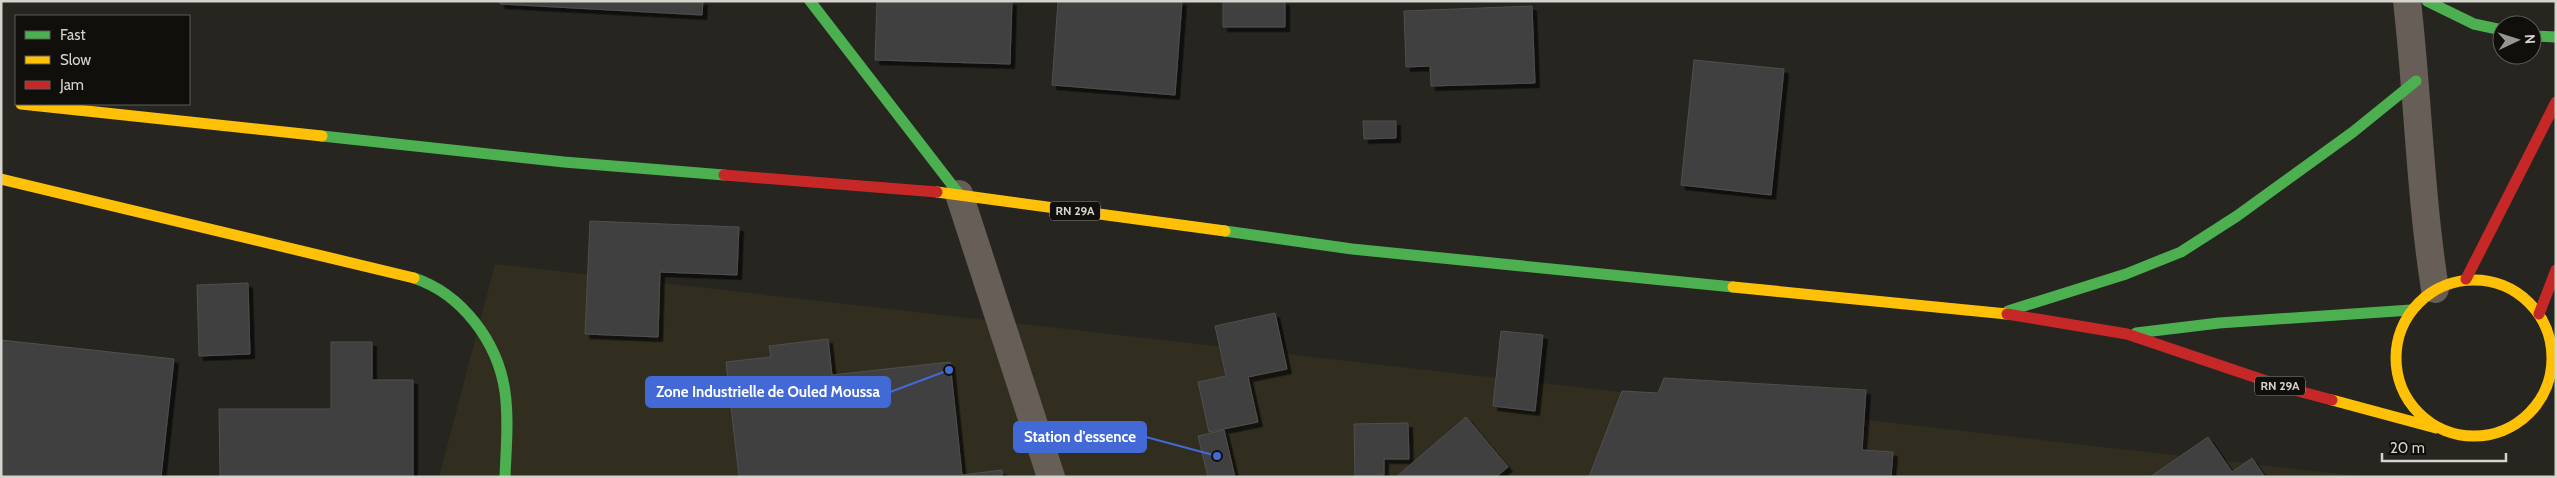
<svg xmlns="http://www.w3.org/2000/svg" width="2557" height="478" font-family="Cabin,sans-serif">
<style>
.built{fill:#312e1f}
.building{fill:#3f3f3f;stroke:#504f4f;filter:url(#shadow)}
.lines{fill:none;stroke-linecap:round;stroke-linejoin:round}
.street{stroke:#665e57;stroke-width:28}
.fast{stroke:#4caf50;stroke-width:11}
.slow{stroke:#ffc107;stroke-width:11}
.jam{stroke:#c62828;stroke-width:11}
.labels{text-anchor:middle;stroke-width:5;stroke-linejoin:round;paint-order:stroke}
.shield{fill:#110f0b;stroke:#9a9892;stroke-width:1}
.shield-label{font-size:12px;font-weight:bold;fill:#d4d3cc}
.leader{fill:none;stroke:#4269d6;stroke-width:2}
.callout-dot{fill:#4269d6;stroke:#110f0b;stroke-width:2}
.callout{fill:#4269d6;stroke:#4269d6;stroke-width:2}
.callout-label{font-size:15px;text-anchor:middle;font-weight:bold;fill:#fff}
</style>
<defs>
<filter id="shadow"><feDropShadow dx="4.5" dy="4.5" stdDeviation="0" flood-color="#0009"/></filter>
</defs>
<rect width="100%" height="100%" fill="#262520"/>
<path class="built" d="M495,264L2367,477H439Z"/>
<path class="building" d="M500,1H703L702,15L500,4Z
M877,1H1012L1010,64L875,60Z
M1058,1H1182L1175,95L1052,85Z
M1223,1H1285V27H1223Z
M1532,6L1535,83L1431,86L1430,66L1406,67L1404,11Z
M1694,60L1784,69L1771,195L1681,185Z
M1363,121H1396V138L1364,139Z
M590,221L739,227L737,275L660,272L658,337L585,334Z
M248,283L250,354L199,356L197,285Z
M1275,313L1287,369L1248,377L1258,422L1209,432L1198,382L1226,376L1215,326Z
M1501,331L1543,335L1535,411L1493,406Z
M828,339L832,375L950,362L962,475L1002,470V477H739L726,362L771,357L769,346Z
M1,340L174,359L161,477H1Z
M331,342H372V380H413V477H220L219,409H331Z
M1664,378L1866,390L1862,450L1893,452L1891,477H1589L1622,391L1658,393Z
M1466,417L1508,467L1496,477H1396Z
M1408,423L1409,459H1384V475L1355,476L1354,424Z
M1224,430L1235,477H1208L1198,436Z
M2208,437L2232,472L2252,458L2265,477H2150Z"/>
<g class="lines">
<path class="street" d="M2407,1C2418,97 2420,194 2435,289
M959,194L1051,477"/>
<path class="fast" d="M810,1L959,194
M2427,1L2474,24L2502,30
M2532,36L2556,37
M322,136L564,162L724,175
M1225,231L1352,249L1733,287
M414,278C462,294 498,342 505,392C509,420 506,449 505,477
M2008,311L2126,274L2181,252L2237,216L2353,132L2416,81
M2136,333L2219,323L2411,310"/>
<path class="slow" d="M21,104L322,136
M1,179L414,278
M937,192L1225,231
M2396 358a78 78 0 1 1 156 0a78 78 0 1 1-156 0Z
M1733,287L2007,314
M2332,400L2436,428"/>
<path class="jam" d="M724,175L937,192
M2466,279L2556,102
M2007,314L2127,334L2287,388L2332,400
M2539,314L2556,270"/>
</g>
<g class="labels">
<g class="shield">
<rect x="1050" y="201.5" width="50" height="19" rx="4"/>
<rect x="2255" y="376.5" width="50" height="19" rx="4"/>
</g>
<g class="shield-label">
<text x="1075" y="215">RN 29A</text>
<text x="2280" y="390">RN 29A</text>
</g>
</g>
<path class="leader" d="M949 370L890 392M1217 456L1146 437"/>
<g class="callout-dot">
<circle cx="949" cy="370" r="5"/>
<circle cx="1217" cy="456" r="5"/>
</g>
<g class="callout">
<rect x="646" y="377" width="244" height="30" rx="5"/>
<rect x="1014" y="422" width="132" height="30" rx="5"/>
</g>
<g class="callout-label">
<text x="768" y="397">Zone Industrielle de Ouled Moussa</text>
<text x="1080" y="442">Station d'essence</text>
</g>
<rect width="2557" height="478" fill="none" stroke="#d4d3cc" stroke-width="5"/>
<rect x="15" y="15" width="175" height="90" fill="#110f0b" stroke="#5f5d58"/>
<rect x="25" y="31" width="25" height="8" fill="#4caf50" stroke="#5f5d58"/>
<text x="60" y="40" font-size="15" fill="#d4d3cc">Fast</text>
<rect x="25" y="56" width="25" height="8" fill="#ffc107" stroke="#5f5d58"/>
<text x="60" y="65" font-size="15" fill="#d4d3cc">Slow</text>
<rect x="25" y="81" width="25" height="8" fill="#c62828" stroke="#5f5d58"/>
<text x="60" y="90" font-size="15" fill="#d4d3cc">Jam</text>
<g transform="translate(2517 40) rotate(86)"><circle r="24" fill="#110f0b" stroke="#5f5d58"/>
<path d="M0-4L9 19L0 12L-9 19Z" fill="#979690"/>
<text y="-8" font-size="14" font-weight="bold" text-anchor="middle" fill="#d4d3cc">N</text>
</g>
<path d="M2382 453v8h124v-8" fill="none" stroke="#d4d3cc" stroke-width="2.5"/>
<text x="2390" y="453" font-size="15" fill="#d4d3cc" stroke="#110f0b" stroke-width="4" paint-order="stroke">20 m</text>
</svg>
